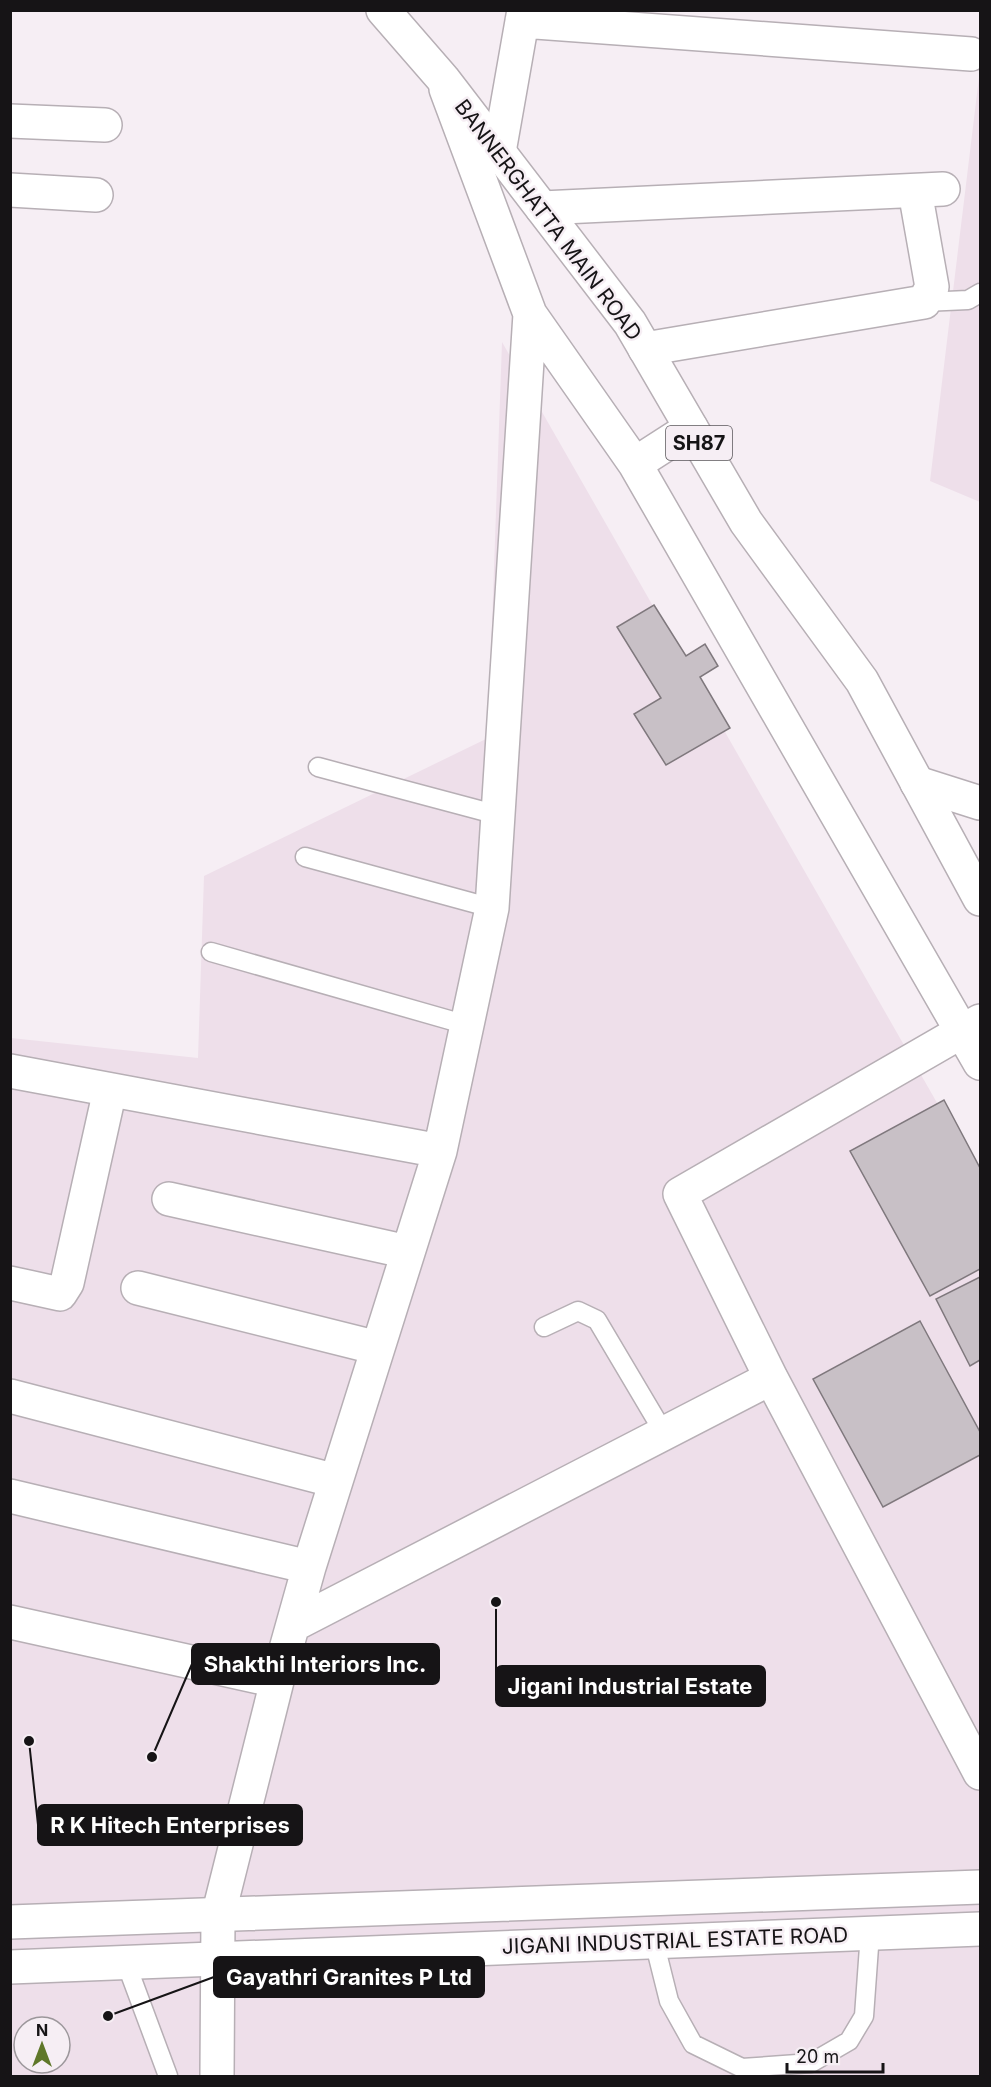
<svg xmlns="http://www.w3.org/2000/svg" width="991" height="2087" font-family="Inter,sans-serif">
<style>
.built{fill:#eedfea;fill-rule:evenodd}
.building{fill:#c8c0c6;stroke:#7f787d;stroke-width:1.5}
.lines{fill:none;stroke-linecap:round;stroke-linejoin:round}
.service-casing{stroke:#b7afb5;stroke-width:21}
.minor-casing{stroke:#b7afb5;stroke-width:36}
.secondary-casing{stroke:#b7afb5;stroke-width:36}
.primary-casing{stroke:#b7afb5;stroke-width:36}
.service{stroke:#fff;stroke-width:18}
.minor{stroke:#fff;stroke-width:33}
.secondary{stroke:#fff;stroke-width:33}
.primary{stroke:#fff;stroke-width:33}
.labels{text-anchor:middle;stroke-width:5;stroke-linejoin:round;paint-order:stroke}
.shield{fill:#f6eef4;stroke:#595559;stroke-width:1.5}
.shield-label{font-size:20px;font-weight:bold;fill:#161416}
.street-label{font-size:21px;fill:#161416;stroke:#f6eef4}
.leader{fill:none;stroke:#161416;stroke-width:2}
.callout-dot{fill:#161416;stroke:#f6eef4;stroke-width:2}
.callout{fill:#161416;stroke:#161416;stroke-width:2}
.callout-label{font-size:22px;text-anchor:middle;font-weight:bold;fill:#fff}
</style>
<rect width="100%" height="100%" fill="#f6eef4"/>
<path class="built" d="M980,69V502L930,481Z
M502,342L980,1178V2076H11V1038L198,1058L204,876L488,738ZM24,2027H60V2063H24Z"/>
<path class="building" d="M654,605L686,656L705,644L718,666L700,677L730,728L666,765L634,714L661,698L617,627Z
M944,1100L980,1168V1269L930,1296L850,1151Z
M980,1277V1360L970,1366L936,1299Z
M920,1321L980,1432V1455L883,1507L813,1379Z"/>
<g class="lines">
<g class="service-casing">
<path id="service" d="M924,302L968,300L980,293
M318,767L498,815
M305,857L492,908
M211,952L467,1025
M544,1327L578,1311L597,1320L664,1433
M654,1941L669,2001L693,2044L742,2068L811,2063L849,2041L864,2016L870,1933
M126,1963L168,2076"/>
</g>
<g class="minor-casing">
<path id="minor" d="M522,21L971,54
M10,121L105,125
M499,152L524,10
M10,190L96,195
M542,208L943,189
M530,314L635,464L980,1063
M645,349L924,302L932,287L915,191
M635,464L691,428
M917,783L980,803
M980,1021L680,1194L771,1378L980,1773
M10,1071L440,1151
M169,1199L408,1252
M10,1283L60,1294L67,1283L110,1090
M138,1288L378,1348
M10,1396L336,1481
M10,1496L309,1567
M10,1622L277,1681
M293,1625L771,1378
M217,2076L218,1916L277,1681L309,1567L440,1151L492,908L530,314L446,89"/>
</g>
<g class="secondary-casing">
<path id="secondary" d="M10,1922L980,1887
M10,1967L980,1929"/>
</g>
<g class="primary-casing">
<path id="primary" d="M383,10L443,79L630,323L746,522L862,681L980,899"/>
</g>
<use href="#service" class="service"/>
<use href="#minor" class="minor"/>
<use href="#secondary" class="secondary"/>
<use href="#primary" class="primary"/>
</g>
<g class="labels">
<rect class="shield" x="666" y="426" width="66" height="34" rx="4.5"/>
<g class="shield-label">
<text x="699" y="450">SH87</text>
</g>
<g class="street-label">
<text transform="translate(548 220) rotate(53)" y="7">BANNERGHATTA MAIN ROAD</text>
<text transform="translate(675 1941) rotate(-2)" y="7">JIGANI INDUSTRIAL ESTATE ROAD</text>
</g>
</g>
<path class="leader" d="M152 1757L192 1664M496 1602L496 1686M29 1741L38 1825M108 2016L214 1977"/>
<g class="callout-dot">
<circle cx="152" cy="1757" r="6"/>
<circle cx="496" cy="1602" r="6"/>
<circle cx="29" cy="1741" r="6"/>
<circle cx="108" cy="2016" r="6"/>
</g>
<g class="callout">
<rect x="192" y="1644" width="247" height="40" rx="6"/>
<rect x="496" y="1666" width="269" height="40" rx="6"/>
<rect x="38" y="1805" width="264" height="40" rx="6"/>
<rect x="214" y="1957" width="270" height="40" rx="6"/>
</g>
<g class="callout-label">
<text x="315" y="1672">Shakthi Interiors Inc.</text>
<text x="630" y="1694">Jigani Industrial Estate</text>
<text x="170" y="1833">R K Hitech Enterprises</text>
<text x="349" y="1985">Gayathri Granites P Ltd</text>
</g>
<rect width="991" height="2087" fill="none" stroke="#161416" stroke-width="24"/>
<g transform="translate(42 2045)"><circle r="28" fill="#f6eef4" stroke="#9c979b" stroke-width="1.5"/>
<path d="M0-4.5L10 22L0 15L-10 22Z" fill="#5f7729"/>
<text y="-9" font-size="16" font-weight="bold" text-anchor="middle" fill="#161416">N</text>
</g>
<path d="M787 2063v9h96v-9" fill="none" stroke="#161416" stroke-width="3"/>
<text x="796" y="2063" font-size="18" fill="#161416" stroke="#f6eef4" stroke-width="4.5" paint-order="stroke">20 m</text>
</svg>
